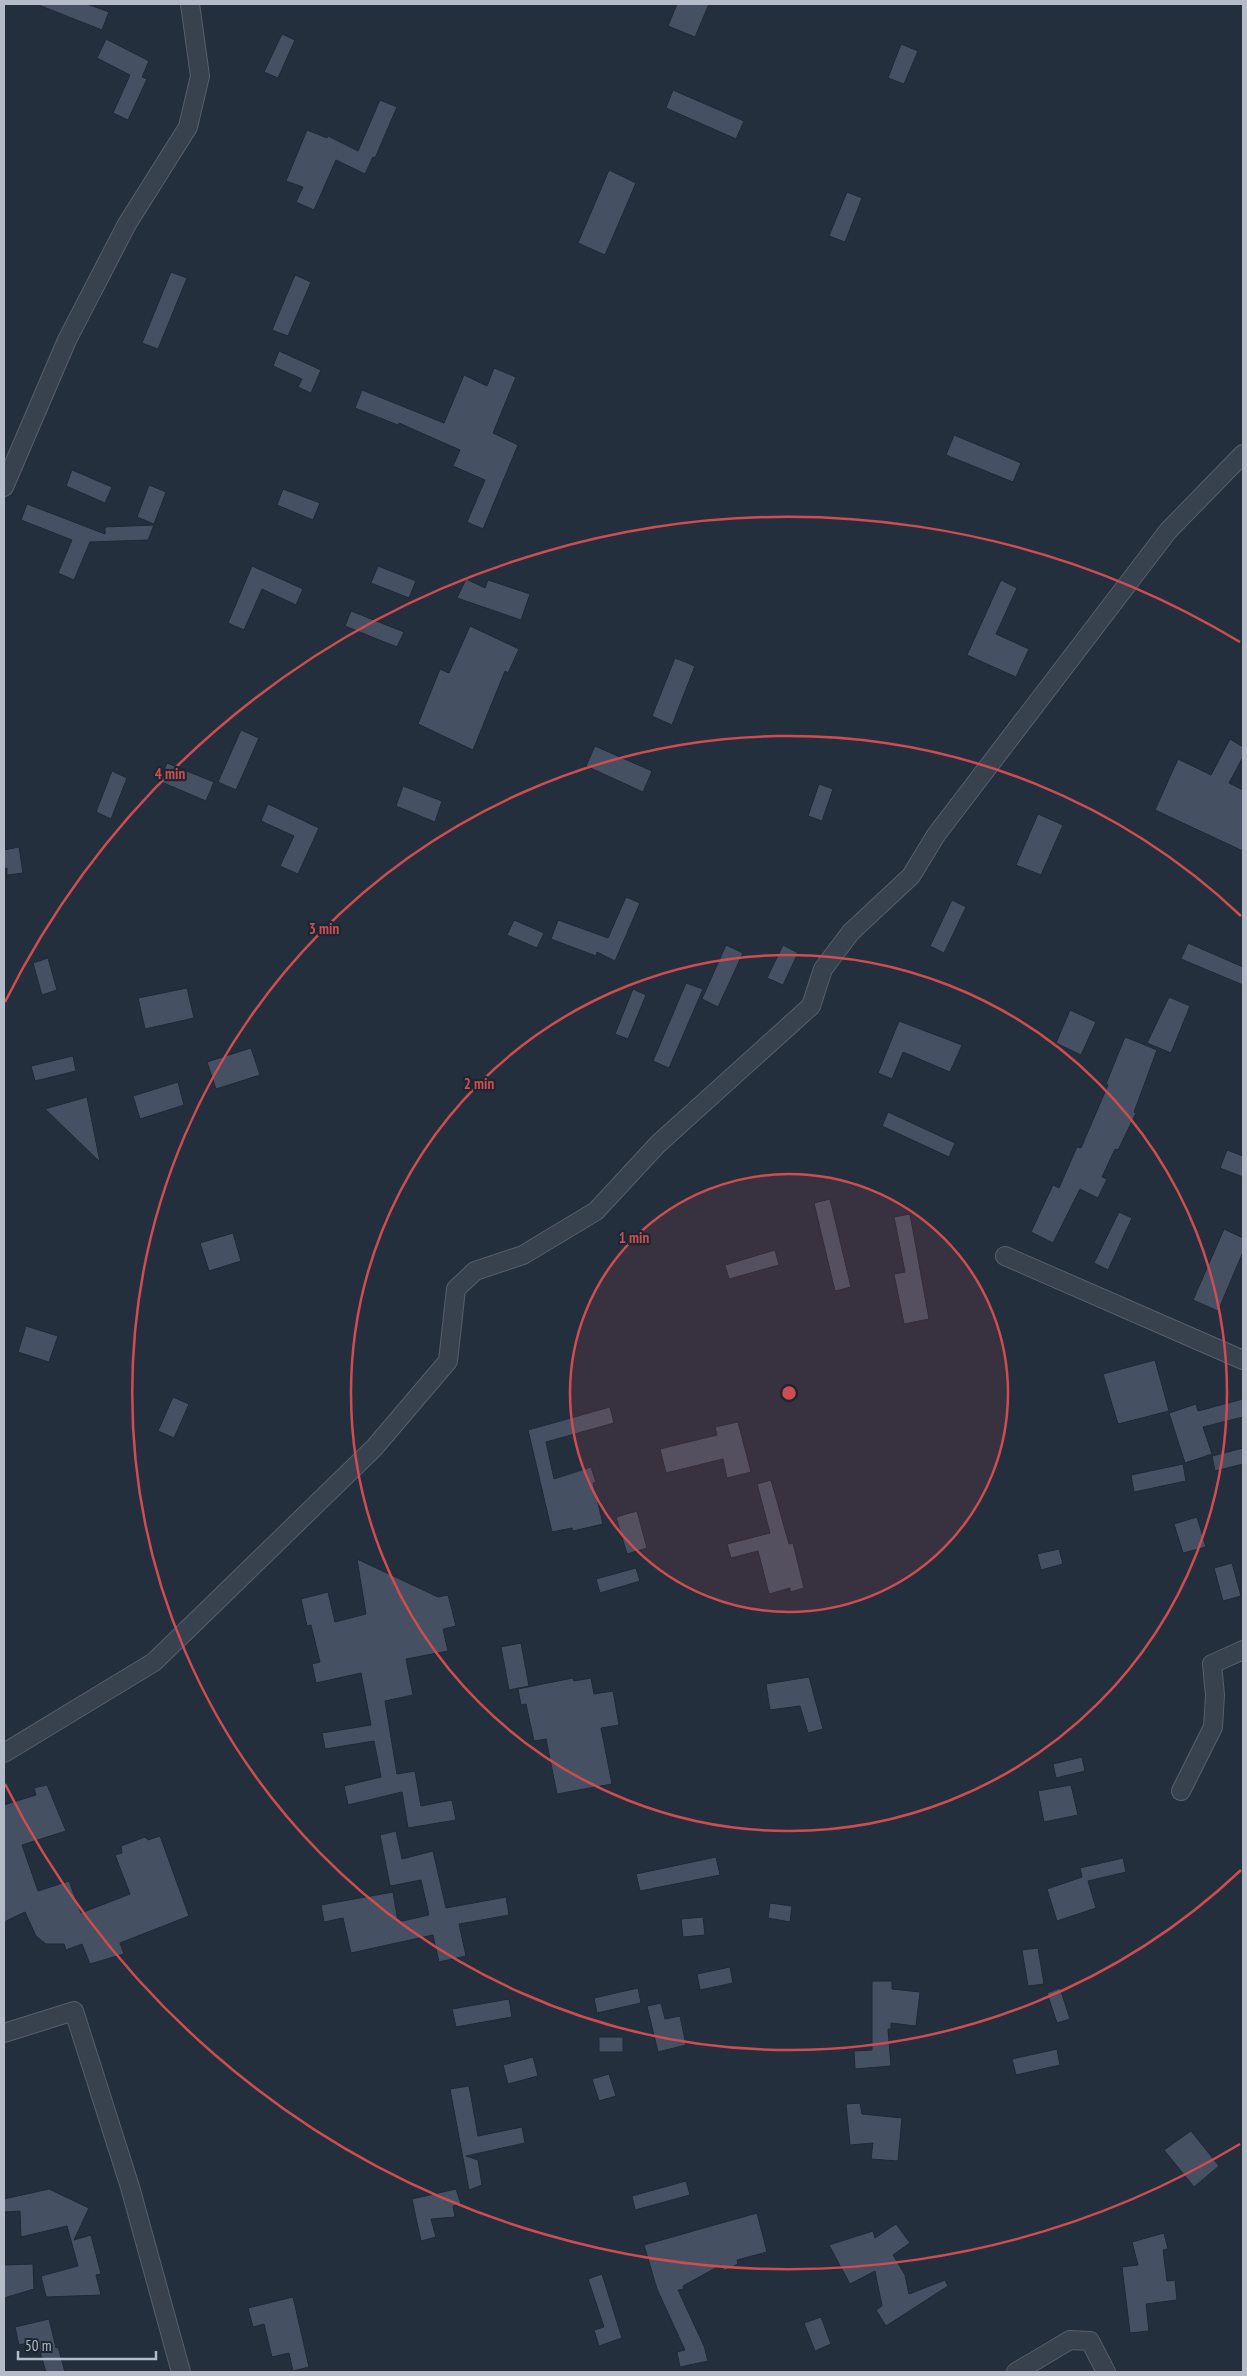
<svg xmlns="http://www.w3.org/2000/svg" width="1247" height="2376" font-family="'PT Sans Narrow',sans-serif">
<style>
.building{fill:#455162;stroke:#1f2835}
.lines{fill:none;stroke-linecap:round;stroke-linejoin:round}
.street-casing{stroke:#565f6c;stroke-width:20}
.street{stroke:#38414e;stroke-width:18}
.ring{fill:none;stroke:#ce4d50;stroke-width:2.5}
.centre{fill:#ce4d50;stroke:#1d2633;stroke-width:2.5}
.ring-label{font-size:15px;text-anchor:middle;font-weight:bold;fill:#ce4d50;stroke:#1d2633;stroke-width:4.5;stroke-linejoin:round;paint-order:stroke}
</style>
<rect width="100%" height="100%" fill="#242f3e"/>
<path class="building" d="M36,4H87L109,12L102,30Z
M677,4H709L695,37L668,26Z
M282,34L295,40L278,78L264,72Z
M106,39L149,61L142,77L147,79L128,120L113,113L130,75L97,58Z
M901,44L918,51L904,84L888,78Z
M673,90L744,121L736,139L666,108Z
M380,100L397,107L375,158L373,157L365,174L336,160L314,210L296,202L303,187L286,181L307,130L327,138L328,136L358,151Z
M609,170L636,183L605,255L578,243Z
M847,192L862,198L845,242L829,236Z
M171,272L187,278L158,349L142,343Z
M295,275L311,282L288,336L272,330Z
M279,351L321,370L311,393L298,387L302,379L273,366Z
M494,368L516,377L493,433L518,445L483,529L467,522L485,480L453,466L460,450L399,423L398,425L355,408L362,390L444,423L464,375L487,386Z
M954,435L1021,463L1013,482L946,455Z
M72,470L112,487L105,503L66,486Z
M149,485L166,492L154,524L137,517Z
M283,489L320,503L313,520L277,505Z
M27,504L105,534V527L154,525L148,540L90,542L74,580L58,573L72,540L21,520Z
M252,566L303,589L296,605L262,589L244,630L228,623Z
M378,566L416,581L409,598L371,583Z
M466,579L485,588L488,580L530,594L521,620L457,598Z
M1001,580L1017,588L996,634L1029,649L1016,677L967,655Z
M351,611L404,632L397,647L345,626Z
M470,626L519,649L508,673L505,671L473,750L418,724L440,669L449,673Z
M675,658L695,666L672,725L652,716Z
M241,730L259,738L236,790L218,782Z
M1230,739L1243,747V757L1229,783L1243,790V851L1155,810L1178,759L1211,775Z
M595,746L652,771L643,792L586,766Z
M167,763L214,782L206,801L159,781Z
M112,771L127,778L111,819L96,812Z
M819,784L833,789L822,821L808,816Z
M403,786L442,801L435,822L396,806Z
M268,804L319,828L298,874L280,866L294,836L261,821Z
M1038,814L1063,825L1041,875L1016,865Z
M19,847L23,873L7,875V868L4,869V850Z
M626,897L640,903L615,961L597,952L596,956L551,939L558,920L608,938Z
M952,900L966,907L944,953L930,946Z
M514,920L544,933L537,948L507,935Z
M1188,943L1243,967V985L1181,959Z
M726,945L743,953L718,1007L702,999Z
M783,945L798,953L783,985L767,978Z
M48,958L57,990L42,995L33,963Z
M686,983L703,989L669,1068L653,1061Z
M187,988L194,1018L145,1029L138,998Z
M633,989L646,995L628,1039L615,1034Z
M1169,997L1190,1006L1171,1053L1147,1043Z
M1070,1010L1096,1022L1081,1055L1056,1043Z
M899,1021L962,1045L950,1072L903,1052L892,1079L878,1073Z
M1125,1037L1157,1050L1134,1112L1136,1113L1118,1150L1115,1149L1102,1177L1107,1179L1098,1198L1080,1189L1053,1243L1031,1232L1053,1185L1059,1188L1077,1147L1081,1148L1108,1085L1106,1084Z
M251,1048L260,1075L216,1089L207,1062Z
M73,1056L76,1071L35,1081L31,1066Z
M178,1082L184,1105L140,1119L133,1096Z
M87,1097L100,1162L45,1109Z
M888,1112L955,1143L949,1157L882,1126Z
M1227,1150L1243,1156V1177L1220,1168Z
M830,1199L851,1287L835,1291L814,1203Z
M1119,1212L1132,1218L1108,1270L1094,1263Z
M910,1214L929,1319L904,1324L894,1274L905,1272L894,1217Z
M1224,1229L1243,1238V1252L1218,1311L1193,1300Z
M233,1233L241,1261L209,1271L200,1243Z
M775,1250L779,1265L729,1279L725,1265Z
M26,1326L58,1336L49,1362L18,1352Z
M1155,1360L1169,1411L1118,1424L1103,1374Z
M173,1397L189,1404L174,1438L158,1431Z
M1243,1399V1417L1203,1427L1212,1454L1185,1463L1169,1413L1196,1404L1198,1411Z
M610,1407L614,1423L546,1442L554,1479L591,1467L596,1482L593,1483L603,1524L573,1531L572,1528L552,1532L528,1430Z
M738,1422L751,1472L727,1478L723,1459L666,1473L660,1449L717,1435L715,1427Z
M1243,1448V1464L1215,1471L1212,1456Z
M1183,1464L1186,1481L1134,1492L1131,1475Z
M771,1480L789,1544L793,1543L804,1588L790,1592V1588L769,1594L758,1551L731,1558L727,1544L770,1533L757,1484Z
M637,1511L647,1548L627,1554L616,1517Z
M1197,1517L1206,1547L1183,1553L1174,1524Z
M1059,1549L1063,1564L1041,1570L1037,1554Z
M357,1559L438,1597L448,1595L456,1626L443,1629L448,1651L406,1659L413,1695L385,1701L397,1774L415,1771L421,1806L452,1800L456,1820L408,1828L402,1792L348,1805L344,1786L381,1777L374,1741L325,1749L322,1733L371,1725L361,1673L316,1683L312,1664L320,1662L311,1625L307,1626L301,1599L328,1592L335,1622L366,1614Z
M1232,1563L1241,1596L1223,1601L1214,1568Z
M636,1568L640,1581L600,1593L596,1579Z
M521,1643L529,1686L509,1690L501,1647Z
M809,1677L823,1729L808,1733L800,1706L770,1710L766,1684Z
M573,1678L574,1681L591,1678L594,1694L613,1691L619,1725L601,1728L612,1784L557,1794L546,1739L534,1741L526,1704L521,1705L518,1689Z
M1082,1757L1085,1771L1056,1778L1053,1764Z
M47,1785L66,1831L22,1845L38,1891L69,1881L81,1913L130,1894L115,1855L122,1853L121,1846L145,1837L148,1840L160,1836L189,1916L120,1943L124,1954L90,1964L82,1944L66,1950L64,1944H46L36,1936L25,1912L4,1922V1805L36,1795L34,1788Z
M1071,1785L1078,1815L1044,1822L1038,1791Z
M396,1831L402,1859L433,1851L446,1908L506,1897L509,1915L459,1924L466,1956L439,1962L433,1935L351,1953L343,1918L324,1922L321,1905L393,1892L398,1922L429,1915L421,1880L390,1886L380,1835Z
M716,1857L720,1875L640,1891L636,1874Z
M1123,1858L1126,1872L1088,1881L1096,1908L1057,1921L1047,1889L1082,1877L1080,1868Z
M770,1903L792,1906L790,1922L768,1918Z
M703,1917L705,1935L683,1937L681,1919Z
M1038,1948L1044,1984L1028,1986L1022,1950Z
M730,1967L733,1983L700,1990L697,1974Z
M872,1981H892V1989L920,1992L916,2026L891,2023V2029H888L891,2066L855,2069L854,2051L872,2050Z
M638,1988L641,2003L597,2013L594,1998Z
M1060,1988L1070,2019L1057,2023L1047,1993Z
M509,1999L512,2017L456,2027L452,2009Z
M661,2003L665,2019L680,2016L686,2045L658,2052L647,2006Z
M599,2037H623V2052H599Z
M1057,2049L1060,2065L1016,2075L1012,2059Z
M533,2057L538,2076L508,2084L503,2065Z
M609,2074L616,2096L599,2101L592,2079Z
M469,2086L478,2136L522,2127L525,2143L466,2156L478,2160L482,2185L469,2190L450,2089Z
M860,2103L862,2114L902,2118L898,2161L871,2159L873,2143L850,2145L846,2104Z
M1191,2131L1219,2166L1194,2187L1164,2150Z
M686,2181L690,2195L635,2210L632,2196Z
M49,2189L89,2208L74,2240L91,2235L101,2274L96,2275L101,2295L46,2297L41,2276L78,2266L67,2226L21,2237L20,2211L4,2212V2199Z
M456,2189L461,2204L453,2206L455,2217L431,2219L436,2237L421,2241L412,2199Z
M757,2213L767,2252L737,2260L738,2264L724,2271L721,2265L683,2286L684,2289L678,2290L704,2346L708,2361L680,2367L677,2352L685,2350L657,2289L644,2245Z
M896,2224L910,2243L893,2255L905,2275L909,2294L945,2280L948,2286L886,2326L876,2310L882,2306L875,2271L850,2284L829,2245L873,2231L875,2238Z
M1164,2233L1168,2249L1163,2250L1167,2281L1175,2280L1177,2300L1146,2304L1149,2331L1130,2333L1122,2267L1138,2265L1132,2242Z
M33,2264L34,2289L4,2298V2265Z
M602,2274L622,2338L599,2346L594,2330L604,2327L588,2279Z
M293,2297L309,2367L293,2371L289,2353L272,2357L264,2324L253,2327L248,2308Z
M821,2317L831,2344L815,2351L804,2323Z
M49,2319L56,2348L58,2347L65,2372H46L37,2341L19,2345L15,2327Z"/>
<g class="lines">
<g class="street-casing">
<path id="street" d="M4,487L67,340L127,224L188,127L200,76L190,4
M1005,1256L1243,1360
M4,1753L154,1662L374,1448L448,1361L456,1289L475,1271L523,1255L596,1211L658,1144L811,1006L823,969L851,932L911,876L936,835L1168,531L1243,454
M1181,1791L1213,1727L1215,1695L1212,1664L1243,1650
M4,2033L74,2011L130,2187L181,2372
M1016,2372L1070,2340L1090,2341L1106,2372"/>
</g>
<use href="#street" class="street"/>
</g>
<circle cx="789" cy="1393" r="219" fill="#ce4d50" fill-opacity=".12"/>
<g class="ring">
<circle cx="789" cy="1393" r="219"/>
<circle cx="789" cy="1393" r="438"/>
<path d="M1241 1870A657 657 0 1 1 1241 916"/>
<path d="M1240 2144A876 876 0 0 1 5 1784M5 1002A876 876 0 0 1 1240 642"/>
</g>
<circle cx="789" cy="1393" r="8" class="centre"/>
<g class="ring-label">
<text x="170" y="779">4 min</text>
<text x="324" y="934">3 min</text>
<text x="479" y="1089">2 min</text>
<text x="634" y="1243">1 min</text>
</g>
<rect width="1247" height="2376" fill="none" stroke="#b4bcc9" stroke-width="10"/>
<path d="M18 2351v8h138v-8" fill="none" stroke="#b4bcc9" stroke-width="2.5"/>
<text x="25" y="2351" font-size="15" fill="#b4bcc9" stroke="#1d2633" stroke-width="4" paint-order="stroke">50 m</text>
</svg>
